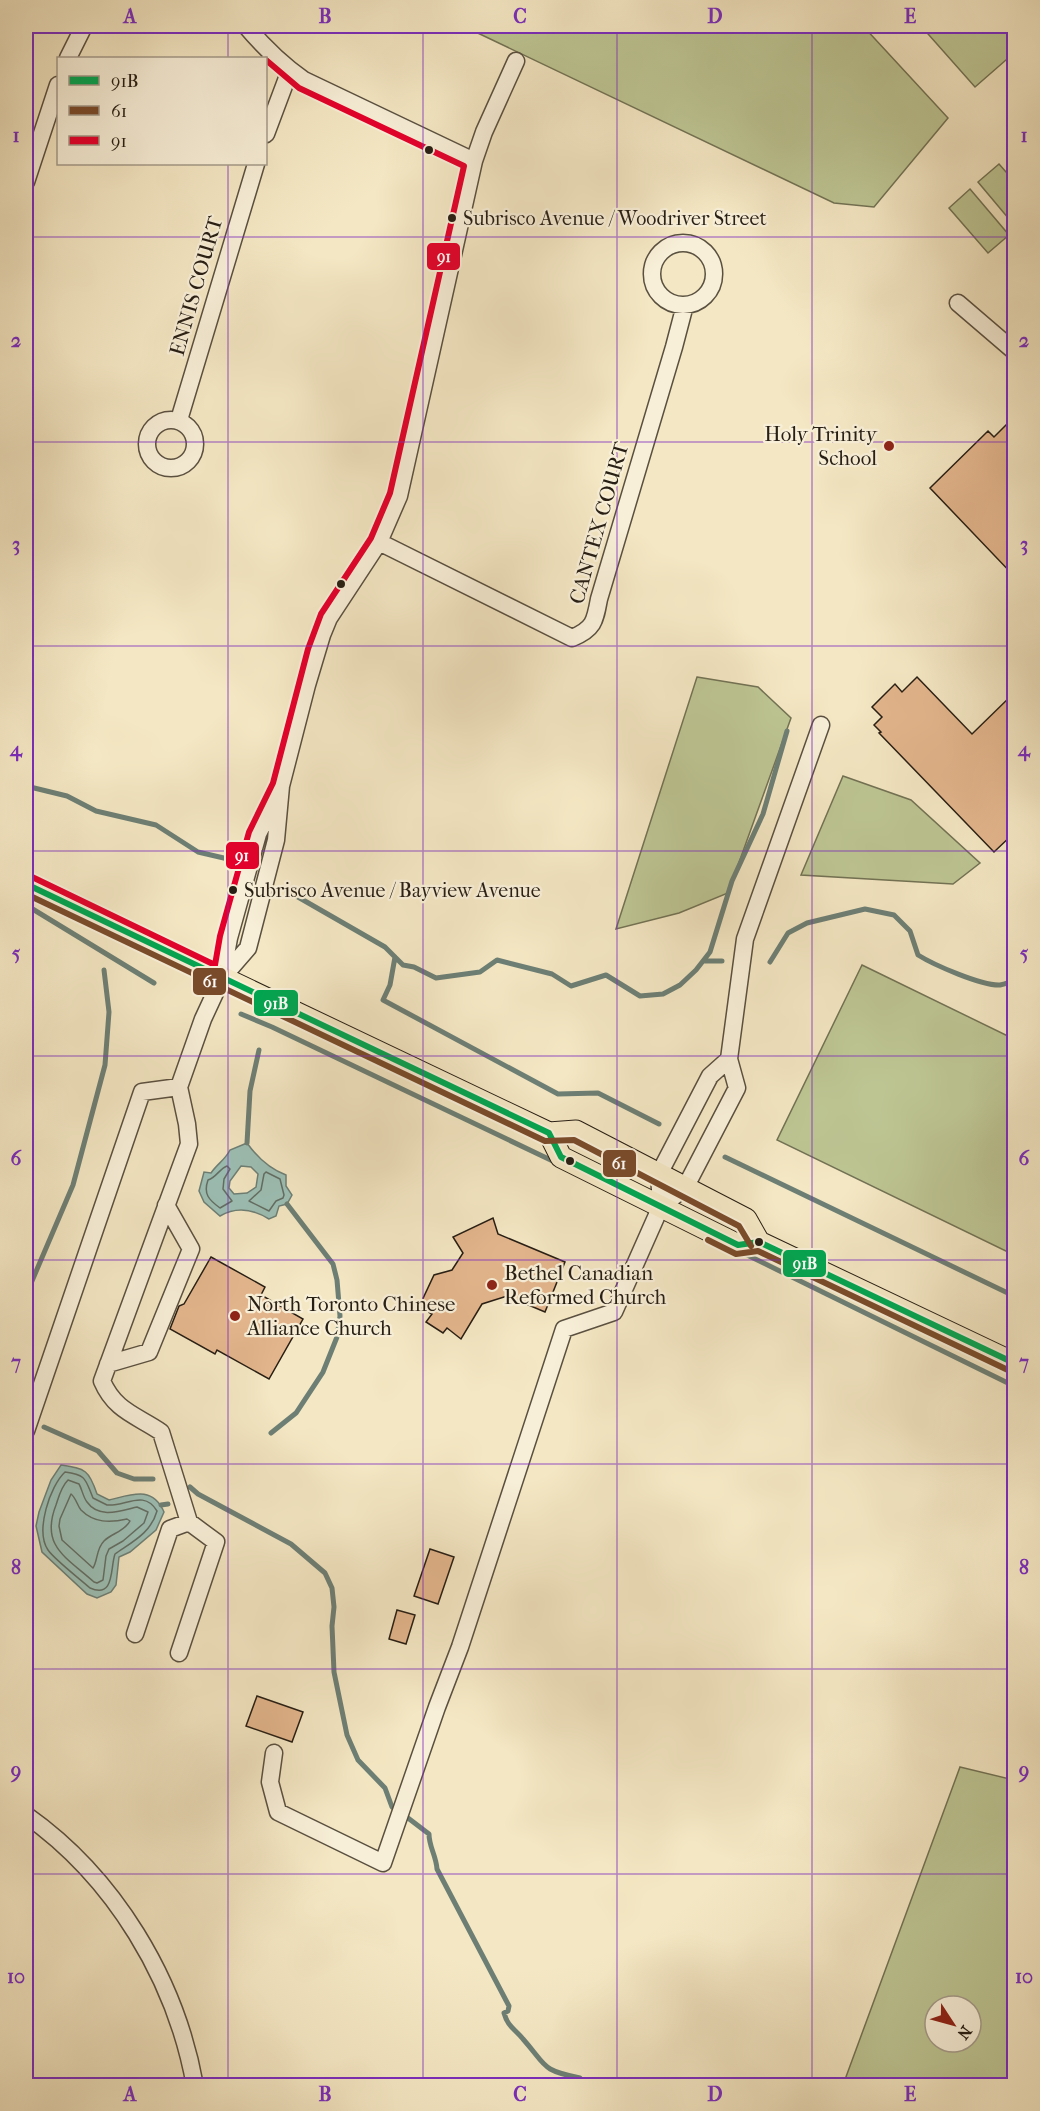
<svg xmlns="http://www.w3.org/2000/svg" width="1040" height="2111" font-family="'IM FELL French Canon',serif">
<style>
.green{fill:#bdc593;stroke:#727254;stroke-width:1.5;fill-rule:evenodd}
.water{fill:#9cbfb5;stroke:#6d7f75;stroke-width:1.5;fill-rule:evenodd}
.lines{fill:none;stroke-linecap:round;stroke-linejoin:round}
.shore{stroke:#626e64;stroke-width:1.5}
.stream{stroke:#6d7f75;stroke-width:5}
.building{fill:#e3b58c;stroke:#271e14;stroke-width:1.5}
.minor-casing{stroke:#5a5040;stroke-width:19}
.major-casing{stroke:#271e14;stroke-width:23}
.minor{stroke:#f8efd8;stroke-width:16}
.major{stroke:#f4e7c3;stroke-width:21}
.bus-1-casing{stroke:#f8efd8;stroke-width:10}
.bus-2-casing{stroke:#f8efd8;stroke-width:10}
.bus-3-casing{stroke:#f8efd8;stroke-width:10}
.bus-1{stroke:#00a651;stroke-width:6}
.bus-2{stroke:#7a4b2a;stroke-width:6}
.bus-3{stroke:#e4002b;stroke-width:6}
.grid{fill:none;stroke:#7b2cbf;stroke-width:1.5;stroke-opacity:0.55}
.bus-dot{fill:#271e14;stroke:#f8efd8;stroke-width:2}
.poi-dot{fill:#8f2418;stroke:#f8efd8;stroke-width:2}
.labels{text-anchor:middle;stroke-width:4.5;stroke-linejoin:round;paint-order:stroke}
.bus-label{font-size:20px;fill:#271e14;stroke:#f8efd8;text-anchor:start}
.street-label{font-size:21px;fill:#271e14;stroke:#f8efd8}
.poi-label{font-size:21px;fill:#271e14;stroke:#f8efd8;text-anchor:start}
.line-badge{stroke:#f8efd8;stroke-width:2}
.badge-label{font-size:16px;text-anchor:middle;font-weight:bold;fill:#fff}
.neatline{fill:none;stroke:#7b2cbf;stroke-width:2}
.grid-label{font-size:20px;text-anchor:middle;font-weight:bold;fill:#7b2cbf}
</style>
<rect width="100%" height="100%" fill="#f4e7c3"/>
<filter id="stains"><feTurbulence type="fractalNoise" baseFrequency=".00333" numOctaves="4"/><feColorMatrix values="0 0 0 0 .2 0 0 0 0 .09 0 0 0 0 .02 0 0 0 .5 -.17"/></filter>
<radialGradient id="worn" r=".72"><stop offset=".6" stop-color="#630" stop-opacity="0"/><stop offset="1" stop-color="#630" stop-opacity=".3"/></radialGradient>
<path class="green" d="M463,26H863L948,118L874,207L834,203Z
M921,26H1014V53L975,87Z
M999,164L1014,181V225L978,182Z
M970,189L1009,235L988,253L949,208Z
M697,677L758,687L791,718L728,893L679,913L616,929Z
M843,776L911,800L980,863L953,884L801,875Z
M862,965L1014,1039V1250L1012,1254L777,1140Z
M960,1767L1014,1780V2085H843ZM935,2006H971V2042H935Z"/>
<path class="water" d="M247,1143C257,1157 270,1169 286,1175V1186L292,1195L287,1204L279,1206L276,1216L269,1219C253,1209 237,1206 220,1216L204,1202L199,1191L204,1172L211,1173C217,1164 225,1160 230,1150ZM241,1166L251,1167L258,1174L256,1187L247,1193L234,1194L229,1188L230,1181Z
M61,1465C86,1469 89,1470 97,1494L109,1500C131,1495 152,1485 164,1512L156,1530L130,1552L119,1557L116,1585L111,1592L97,1598L87,1594L42,1552L36,1526L39,1512L51,1480Z"/>
<g class="lines">
<path class="shore" d="M227,1166L230,1169L224,1179L223,1189L232,1201L220,1208C209,1200 203,1194 208,1180C217,1177 219,1169 227,1166Z
M266,1172L280,1179L284,1195L283,1198L276,1201L269,1211L249,1201L261,1190L264,1174Z
M65,1472C87,1475 85,1479 93,1498L107,1505C125,1507 144,1489 157,1511C151,1533 132,1542 115,1554C110,1568 115,1599 90,1588C80,1579 55,1560 48,1550C35,1531 50,1486 65,1472Z
M68,1480L79,1484C82,1489 83,1497 87,1502C99,1519 120,1511 137,1507L148,1512L144,1523L123,1541L109,1549L106,1556L103,1580L97,1583L94,1582C66,1557 40,1546 56,1505C59,1496 61,1487 68,1480Z
M71,1494C76,1498 77,1505 81,1510C94,1523 110,1523 127,1519L130,1521C124,1532 112,1533 104,1541C96,1549 98,1560 93,1568L62,1540L59,1526L60,1519Z"/>
<path class="stream" d="M26,786L67,796L96,811L156,825L198,852L228,859
M284,889L385,947L403,965L414,967L436,978L480,972L497,960L552,974L571,986L606,975L640,996L663,994L680,985L696,970L710,952L732,881L763,814L787,731
M26,905L154,983
M395,957L390,985L383,1000L558,1094L598,1093L659,1124
M703,961H722
M770,962L788,933L807,923L865,909L894,915L910,931L918,955C934,965 982,986 1000,985C1005,984 1010,982 1014,981
M241,1014L272,1027L557,1163
M247,1143L250,1091L259,1050
M725,1157L1014,1296
M741,1252L1014,1386
M26,1295L73,1185L105,1065L109,1012L104,970
M44,1427L98,1451L117,1473L134,1479H153
M271,1433L296,1413L323,1372L337,1337L340,1316L337,1280L333,1264L287,1204
M190,1487L198,1494L291,1544L325,1573L332,1588L334,1607L332,1626L334,1672L347,1735L358,1760L385,1788L392,1807L396,1809
M161,1505L168,1504
M408,1818L429,1834C429,1847 436,1855 437,1869L509,2006L508,2011L504,2013C508,2027 514,2028 523,2039C547,2066 540,2070 580,2078L584,2086"/>
</g>
<path class="building" d="M1014,417V576L930,488L988,431L994,437Z
M917,677L972,734L1014,693V833L994,852L879,733L881,732L874,725L882,717L872,707L895,684L902,692Z
M493,1218L498,1234L565,1262L545,1312L507,1296L482,1304L461,1339L447,1328L443,1333L426,1322L432,1314L419,1307L434,1275L452,1270L463,1253L453,1237Z
M211,1257L265,1287L261,1295L303,1319L269,1379L217,1350L215,1354L170,1329L179,1306L184,1304Z
M430,1549L454,1557L438,1604L414,1596Z
M397,1610L415,1615L406,1644L389,1639Z
M257,1696L303,1712L292,1742L246,1726Z"/>
<g class="lines">
<g class="minor-casing">
<path id="minor" d="M246,26C263,46 282,65 304,80L474,161
M68,58L84,26
M266,134L290,70
M26,182L58,85
M652 274a31 31 0 1 1 62 0a31 31 0 1 1-62 0Z
M958,303L1014,351
M147 444a24 24 0 1 1 48 0a24 24 0 1 1-48 0Z
M179,420L256,164
M379,542L572,638C594,629 595,621 599,599L674,347L685,305
M222,976L229,938L258,834L276,798
M179,1087L187,1124L189,1144L102,1381C115,1411 136,1415 161,1432L189,1522L216,1542L179,1653
M661,1206L685,1188L737,1088L729,1059L745,939L821,725
M108,1364L149,1352L191,1249L166,1205
M26,1431L142,1092L179,1087L203,1019L222,978L248,948L276,840L281,786L307,685L322,635L329,618L379,542L399,496L474,161L484,132L516,61
M135,1634L170,1529L189,1522
M274,1753L270,1782L278,1812L383,1863L437,1707L460,1647L564,1329L614,1312L661,1206L659,1174L710,1076L729,1059
M26,1815C114,1877 176,1979 195,2086"/>
</g>
<g class="major-casing">
<path id="major" d="M26,884L549,1133L576,1131L746,1219L759,1242
M549,1133L561,1157L738,1245L759,1242L1014,1363"/>
</g>
<use href="#minor" class="minor"/>
<use href="#major" class="major"/>
<g class="bus-1-casing">
<path id="bus-1" d="M26,884L549,1133L561,1157L738,1245L759,1242L1014,1363"/>
</g>
<g class="bus-2-casing">
<path id="bus-2" d="M26,894L545,1141L574,1140L739,1226L751,1246
M708,1240L736,1254L758,1251L1010,1371"/>
</g>
<g class="bus-3-casing">
<path id="bus-3" d="M30,876L215,965L220,936L249,832L273,783L308,649L321,614L371,538L390,493L464,166L299,88L266,60"/>
</g>
<use href="#bus-1" class="bus-1"/>
<use href="#bus-2" class="bus-2"/>
<use href="#bus-3" class="bus-3"/>
</g>
<path class="grid" d="M228,26V58M423,26V2086M617,26V2086M812,26V2086M228,164V2086M26,237H1014M26,442H1014M26,646H1014M26,851H1014M26,1056H1014M26,1260H1014M26,1464H1014M26,1669H1014M26,1874H1014"/>
<g class="bus-dot">
<circle cx="429" cy="150" r="5"/>
<circle cx="452" cy="218" r="5"/>
<circle cx="341" cy="584" r="5"/>
<circle cx="233" cy="890" r="5"/>
<circle cx="570" cy="1161" r="5"/>
<circle cx="759" cy="1242" r="5"/>
</g>
<g class="poi-dot">
<circle cx="889" cy="446" r="6"/>
<circle cx="492" cy="1285" r="6"/>
<circle cx="235" cy="1316" r="6"/>
</g>
<g class="labels">
<g class="bus-label">
<text x="463" y="225">Subrisco Avenue / Woodriver Street</text>
<text x="244" y="897">Subrisco Avenue / Bayview Avenue</text>
</g>
<g class="street-label">
<text transform="translate(196 286) rotate(-74)" y="7">ENNIS COURT</text>
<text transform="translate(599 523) rotate(-74)" y="7">CANTEX COURT</text>
</g>
<g class="poi-label">
<text x="877" y="441" text-anchor="end">Holy Trinity<tspan x="877" dy="24">School</tspan></text>
<text x="504" y="1280">Bethel Canadian<tspan x="504" dy="24">Reformed Church</tspan></text>
<text x="247" y="1311">North Toronto Chinese<tspan x="247" dy="24">Alliance Church</tspan></text>
</g>
</g>
<g class="line-badge">
<rect x="426" y="242" width="35" height="29" rx="6" fill="#e4002b"/>
<rect x="225" y="841" width="35" height="29" rx="6" fill="#e4002b"/>
<rect x="192" y="967" width="35" height="29" rx="6" fill="#7a4b2a"/>
<rect x="253" y="989" width="46" height="28" rx="6" fill="#00a651"/>
<rect x="602" y="1149" width="35" height="29" rx="6" fill="#7a4b2a"/>
<rect x="782" y="1249" width="45" height="29" rx="6" fill="#00a651"/>
</g>
<g class="badge-label">
<text x="444" y="262">91</text>
<text x="242" y="861">91</text>
<text x="210" y="987">61</text>
<text x="276" y="1009">91B</text>
<text x="619" y="1169">61</text>
<text x="805" y="1269">91B</text>
</g>
<rect width="1040" height="2111" fill="none" stroke="#f4e7c3" stroke-width="66"/>
<rect x="57" y="57" width="210" height="108" fill="#f8efd8" stroke="#a49b8a" stroke-width="1.5"/>
<rect x="69" y="76" width="30" height="9" fill="#00a651" stroke="#a49b8a" stroke-width="1.5"/>
<text x="111" y="87" font-size="18" fill="#271e14">91B</text>
<rect x="69" y="106" width="30" height="9" fill="#7a4b2a" stroke="#a49b8a" stroke-width="1.5"/>
<text x="111" y="117" font-size="18" fill="#271e14">61</text>
<rect x="69" y="136" width="30" height="9" fill="#e4002b" stroke="#a49b8a" stroke-width="1.5"/>
<text x="111" y="147" font-size="18" fill="#271e14">91</text>
<g transform="translate(953 2024) rotate(126)"><circle r="28" fill="#f8efd8" stroke="#a49b8a" stroke-width="1.5"/>
<path d="M0-4.5L10 22L0 15L-10 22Z" fill="#8f2418"/>
<text y="-9" font-size="16" font-weight="bold" text-anchor="middle" fill="#271e14">N</text>
</g>
<rect x="33" y="33" width="974" height="2045" class="neatline"/>
<g class="grid-label">
<text x="130" y="23">A</text>
<text x="325" y="23">B</text>
<text x="520" y="23">C</text>
<text x="715" y="23">D</text>
<text x="910" y="23">E</text>
<text x="16" y="142">1</text>
<text x="1024" y="142">1</text>
<text x="16" y="347">2</text>
<text x="1024" y="347">2</text>
<text x="16" y="551">3</text>
<text x="1024" y="551">3</text>
<text x="16" y="756">4</text>
<text x="1024" y="756">4</text>
<text x="16" y="960">5</text>
<text x="1024" y="960">5</text>
<text x="16" y="1165">6</text>
<text x="1024" y="1165">6</text>
<text x="16" y="1369">7</text>
<text x="1024" y="1369">7</text>
<text x="16" y="1574">8</text>
<text x="1024" y="1574">8</text>
<text x="16" y="1778">9</text>
<text x="1024" y="1778">9</text>
<text x="16" y="1983">10</text>
<text x="1024" y="1983">10</text>
<text x="130" y="2101">A</text>
<text x="325" y="2101">B</text>
<text x="520" y="2101">C</text>
<text x="715" y="2101">D</text>
<text x="910" y="2101">E</text>
</g>
<rect width="100%" height="100%" filter="url(#stains)"/>
<rect width="100%" height="100%" fill="url(#worn)"/>
</svg>
